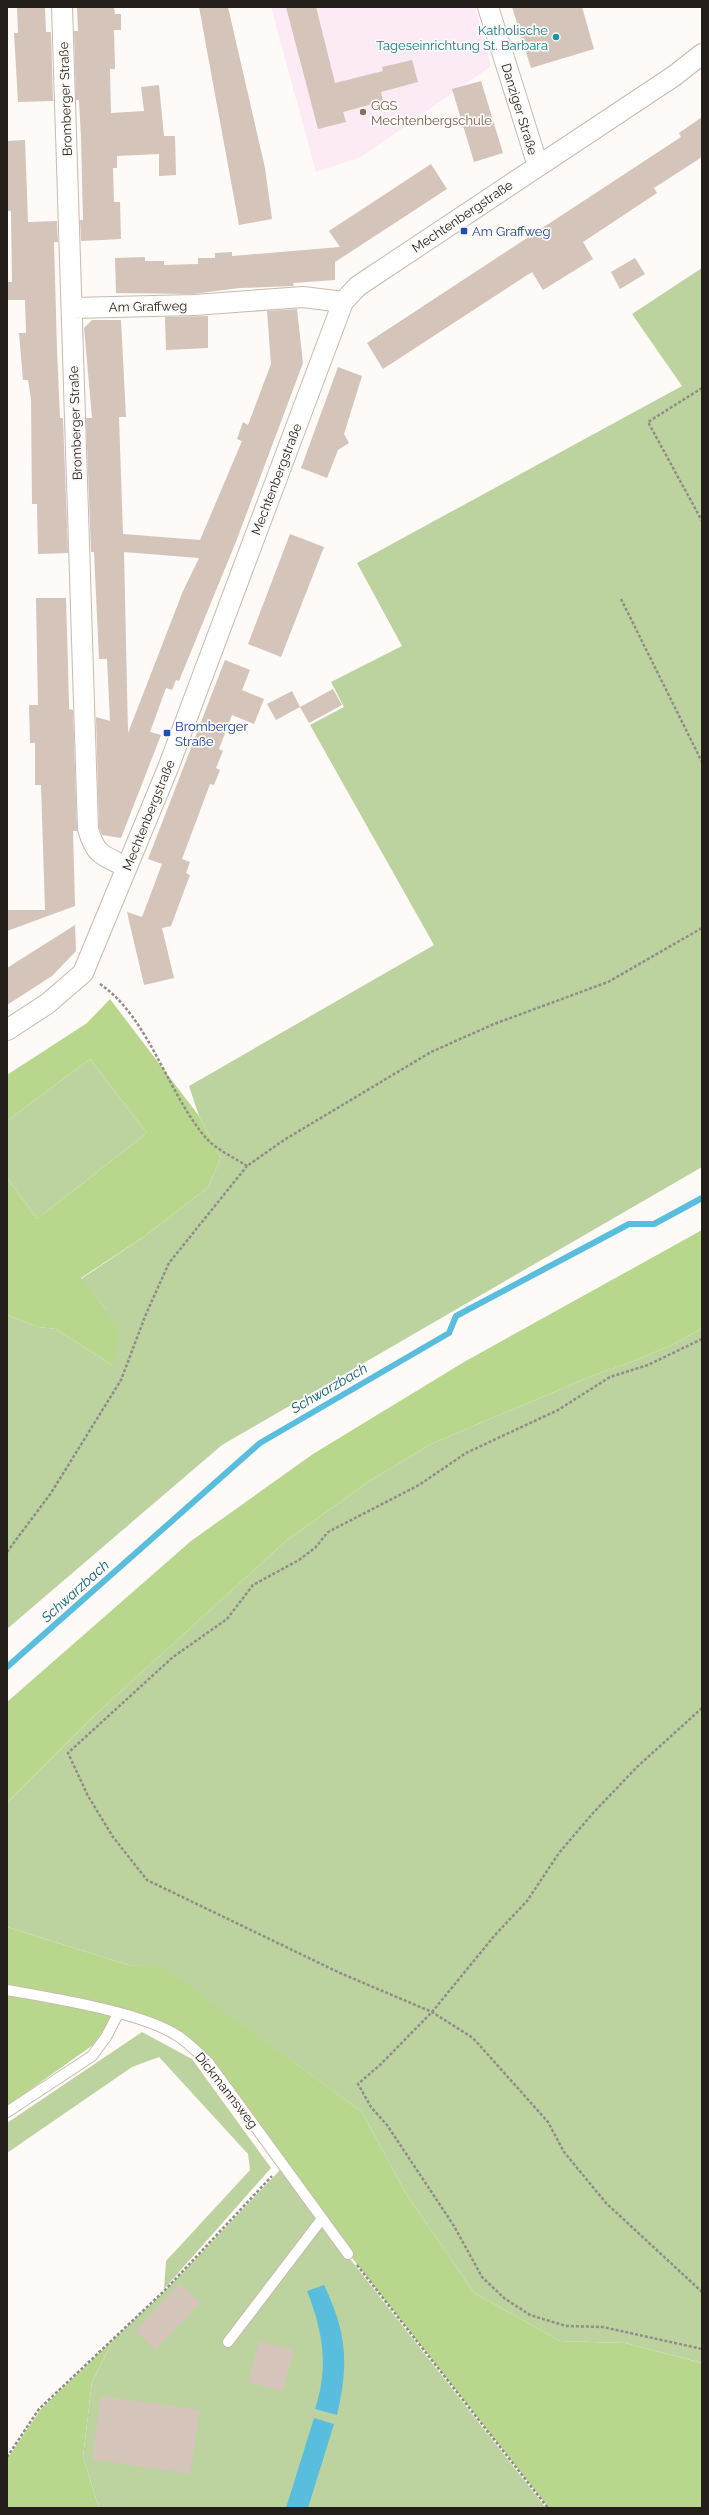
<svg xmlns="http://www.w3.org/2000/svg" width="709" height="2515" font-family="Raleway,sans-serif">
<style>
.education{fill:#fcebf5}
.green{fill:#bdd39f}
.forest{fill:#b8d78c}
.water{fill:#59bddd}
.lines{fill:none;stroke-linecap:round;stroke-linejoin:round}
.stream{stroke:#59bddd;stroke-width:6}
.building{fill:#d4c4ba;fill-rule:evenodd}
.lane-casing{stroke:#c9b9ae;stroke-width:12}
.street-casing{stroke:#c9b9ae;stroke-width:22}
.path{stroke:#908c88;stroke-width:2.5;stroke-dasharray:3 2;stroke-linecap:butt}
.lane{stroke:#fff;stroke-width:10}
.street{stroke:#fff;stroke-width:20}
.culture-dot{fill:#0f9aa8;stroke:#fdfaf7;stroke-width:1.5}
.education-dot{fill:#8d6e63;stroke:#fdfaf7;stroke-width:1.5}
.transit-dot{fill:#1a4fb4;stroke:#fdfaf7;stroke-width:1.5}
.labels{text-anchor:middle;stroke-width:3.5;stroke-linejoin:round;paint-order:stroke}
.culture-label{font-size:13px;fill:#0d838f;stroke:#fdfaf7;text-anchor:end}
.street-label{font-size:13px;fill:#241e1a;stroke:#fdfaf7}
.education-label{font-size:13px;fill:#785e54;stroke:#fdfaf7;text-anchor:start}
.transit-label{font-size:13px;fill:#164399;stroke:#fdfaf7;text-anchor:start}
.water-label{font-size:14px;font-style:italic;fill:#0b6076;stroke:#fdfaf7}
</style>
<rect width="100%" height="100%" fill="#fdfaf7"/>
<path class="education" d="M271,7H475L491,66L361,157L316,172Z"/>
<path class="green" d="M702,268V1167L222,1445L7,1629V1315L38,1327L56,1329L112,1365L106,1309L81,1279L145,1236L208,1187L221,1158L199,1116L189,1086L434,945L310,725L344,707L331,682L402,646L357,563L682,386L632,314Z
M90,1059L147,1133L37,1219L7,1178V1121Z
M702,1328V2363L625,2343L560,2341L474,2293L405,2192L362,2112L163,1968L128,1965L7,1927V1803L98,1712L287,1540L368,1482L431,1444L594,1375L629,1363L676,1343Z
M142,2032L192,2059L271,2168L164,2289L166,2261L250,2170L248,2154L159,2057L132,2067L7,2153V2123Z
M280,2170L546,2508H99L83,2457L92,2382L113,2340L166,2290Z"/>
<path class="forest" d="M110,999L199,1116L221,1158L208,1187L145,1236L81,1278L106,1309L119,1333L112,1365L56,1329L38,1327L7,1315V1178L37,1219L147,1133L90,1059L7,1121V1075L87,1023Z
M702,1230V1328L676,1343L629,1363L594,1375L431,1444L368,1482L287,1540L98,1712L7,1803V1702L191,1541L313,1454L464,1362Z
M7,1927L128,1965L163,1967L362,2112L405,2192L474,2293L560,2341L625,2343L702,2363V2508H549L349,2254L208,2061L179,2033L114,2016L93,2045L7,2106Z
M113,2340L92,2382L83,2457L99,2508H7V2459L41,2409Z"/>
<path class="water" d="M324,2285C347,2333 349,2363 337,2415L315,2409C329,2367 323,2331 307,2291Z
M314,2418L334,2424L308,2508H286Z"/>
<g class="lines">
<path class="stream" d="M7,1667L260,1443L449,1333L456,1316L629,1224H654L702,1198"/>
</g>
<path class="building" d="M17,7H45L46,32H51L53,101L18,102L14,33H18Z
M77,7H114L115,14H121V30H114L115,69H110L111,113L144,111L141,87L159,85L164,136H175L176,175L159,176V154L117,156V168H113L114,202H120L121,239L81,241L80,220H83L81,137L79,100H76L74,31H78Z
M199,7H228L265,168L272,219L239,225Z
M286,7H316L335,83L383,71L382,67L412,60L418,82L381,92L383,101L343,112L346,122L318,129Z
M512,7H582L594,49L531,68Z
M481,81L503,153L474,162L452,89Z
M702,117V157L654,188L657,193L583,242L593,259L543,290L532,272L383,369L367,343L681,137L679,133Z
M25,140L28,222L57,221L58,242H54L57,351L60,418H63L68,553L38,554L37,504H32L31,399L28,380H23L19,333H26L25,300H7V282H12L11,211H7V141Z
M431,164L447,189L335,262V280L293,283L294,286L239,288L193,294L116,293L115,258L145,257V261H164V265L198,264V258H215V253L232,252V256L340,247L329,231Z
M635,258L645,274L620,289L611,272Z
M297,309L303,363L237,539L179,681L176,680L172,690L166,688L150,732L161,735L121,838L102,835L99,827L96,717L110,721L107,659H99L94,552H91L86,418H92L84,328L92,320H121L126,417H119L123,534L200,540L242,441L237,439L243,422L248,425L271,364L267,311ZM124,552L199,558L183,591L128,733Z
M208,316V348L166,350L165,317Z
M338,367L362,376L344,434L349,443L338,450L327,478L301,468Z
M290,534L324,547L281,657L248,644Z
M36,598H66L69,704V709L73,710L77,831H73L75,906L7,931V910H45L41,785H35V743H30L29,705H38Z
M225,660L250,670L242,690L264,699L254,724L232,715L219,749L223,751L216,768L220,770L214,785L210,784L182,859L190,862L186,873L190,875L171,926L162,928L174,978L144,985L127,912L142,917L162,864L148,859Z
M333,689L342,705L309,723L300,707Z
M292,691L300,707L276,720L267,704Z
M75,925L76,951L52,976L7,1005V968Z
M180,2284L200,2303L155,2350L135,2331Z
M259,2341L294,2350L283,2391L248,2382Z
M101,2396L200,2410L190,2474L92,2459Z"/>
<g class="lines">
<g class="lane-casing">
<path id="lane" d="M7,1990C51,1998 142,2012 178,2036C189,2043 198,2053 208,2062L348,2254
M7,2112L92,2056L106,2037L118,2014
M228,2342L321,2220"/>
</g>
<g class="street-casing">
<path id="street" d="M62,7L88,829C96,856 102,855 127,867
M488,7L538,166
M72,308L194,305L303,297L343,302
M7,1030L47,1004L83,973L168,768L343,302L358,286L674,76L702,54"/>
</g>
<path class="path" d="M702,388L648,422L702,521
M621,599L702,762
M100,984C149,1017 168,1095 207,1139C217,1150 235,1158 247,1166L284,1140L431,1052L494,1024L608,982L702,928
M702,1339L648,1365L610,1377L558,1410L466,1453L419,1485L328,1532L315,1548L299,1560L253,1585L227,1619L173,1657L68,1753L88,1796L113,1837L147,1880L340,1973L432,2012L473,2038L548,2122L564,2152L606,2203L702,2292
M7,1552L51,1493L121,1380L146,1314L169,1263L247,1166
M702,1708L637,1767L593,1813L559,1853L527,1901L495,1935L432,2012L381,2064L358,2084L371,2107L387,2125L454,2226L482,2277L504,2298L530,2315L566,2326L603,2327L702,2349
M357,2265L548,2508
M7,2457L39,2409L165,2290L272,2176"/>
<use href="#lane" class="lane"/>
<use href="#street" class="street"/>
</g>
<circle class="culture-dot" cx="556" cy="37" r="4"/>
<circle class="education-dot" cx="363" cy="112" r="4"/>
<g class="transit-dot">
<rect x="460" y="227" width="8" height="8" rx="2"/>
<rect x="163" y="729" width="8" height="8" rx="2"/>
</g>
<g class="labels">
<g class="culture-label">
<text x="548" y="35">Katholische<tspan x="548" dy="15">Tageseinrichtung St. Barbara</tspan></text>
</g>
<g class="street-label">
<text transform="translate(65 99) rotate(-92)" y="5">Bromberger Straße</text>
<text transform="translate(520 109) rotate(73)" y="5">Danziger Straße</text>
<text transform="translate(462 216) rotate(-34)" y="5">Mechtenbergstraße</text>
<text transform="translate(148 306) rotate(-1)" y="5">Am Graffweg</text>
<text transform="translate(75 423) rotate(-92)" y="5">Bromberger Straße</text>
<text transform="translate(276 479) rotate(-69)" y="5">Mechtenbergstraße</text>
<text transform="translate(148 815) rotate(-68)" y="5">Mechtenbergstraße</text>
<text transform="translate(227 2090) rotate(52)" y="5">Dickmannsweg</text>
</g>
<g class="education-label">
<text x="371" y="110">GGS<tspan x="371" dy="15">Mechtenbergschule</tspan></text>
</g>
<g class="transit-label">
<text x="472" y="236">Am Graffweg</text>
<text x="175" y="731">Bromberger<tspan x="175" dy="15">Straße</tspan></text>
</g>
<g class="water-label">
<text transform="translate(329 1388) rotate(-30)" y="5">Schwarzbach</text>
<text transform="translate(75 1591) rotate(-42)" y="5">Schwarzbach</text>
</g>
</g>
<rect width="709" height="2515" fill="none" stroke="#241e1a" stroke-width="16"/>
</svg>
